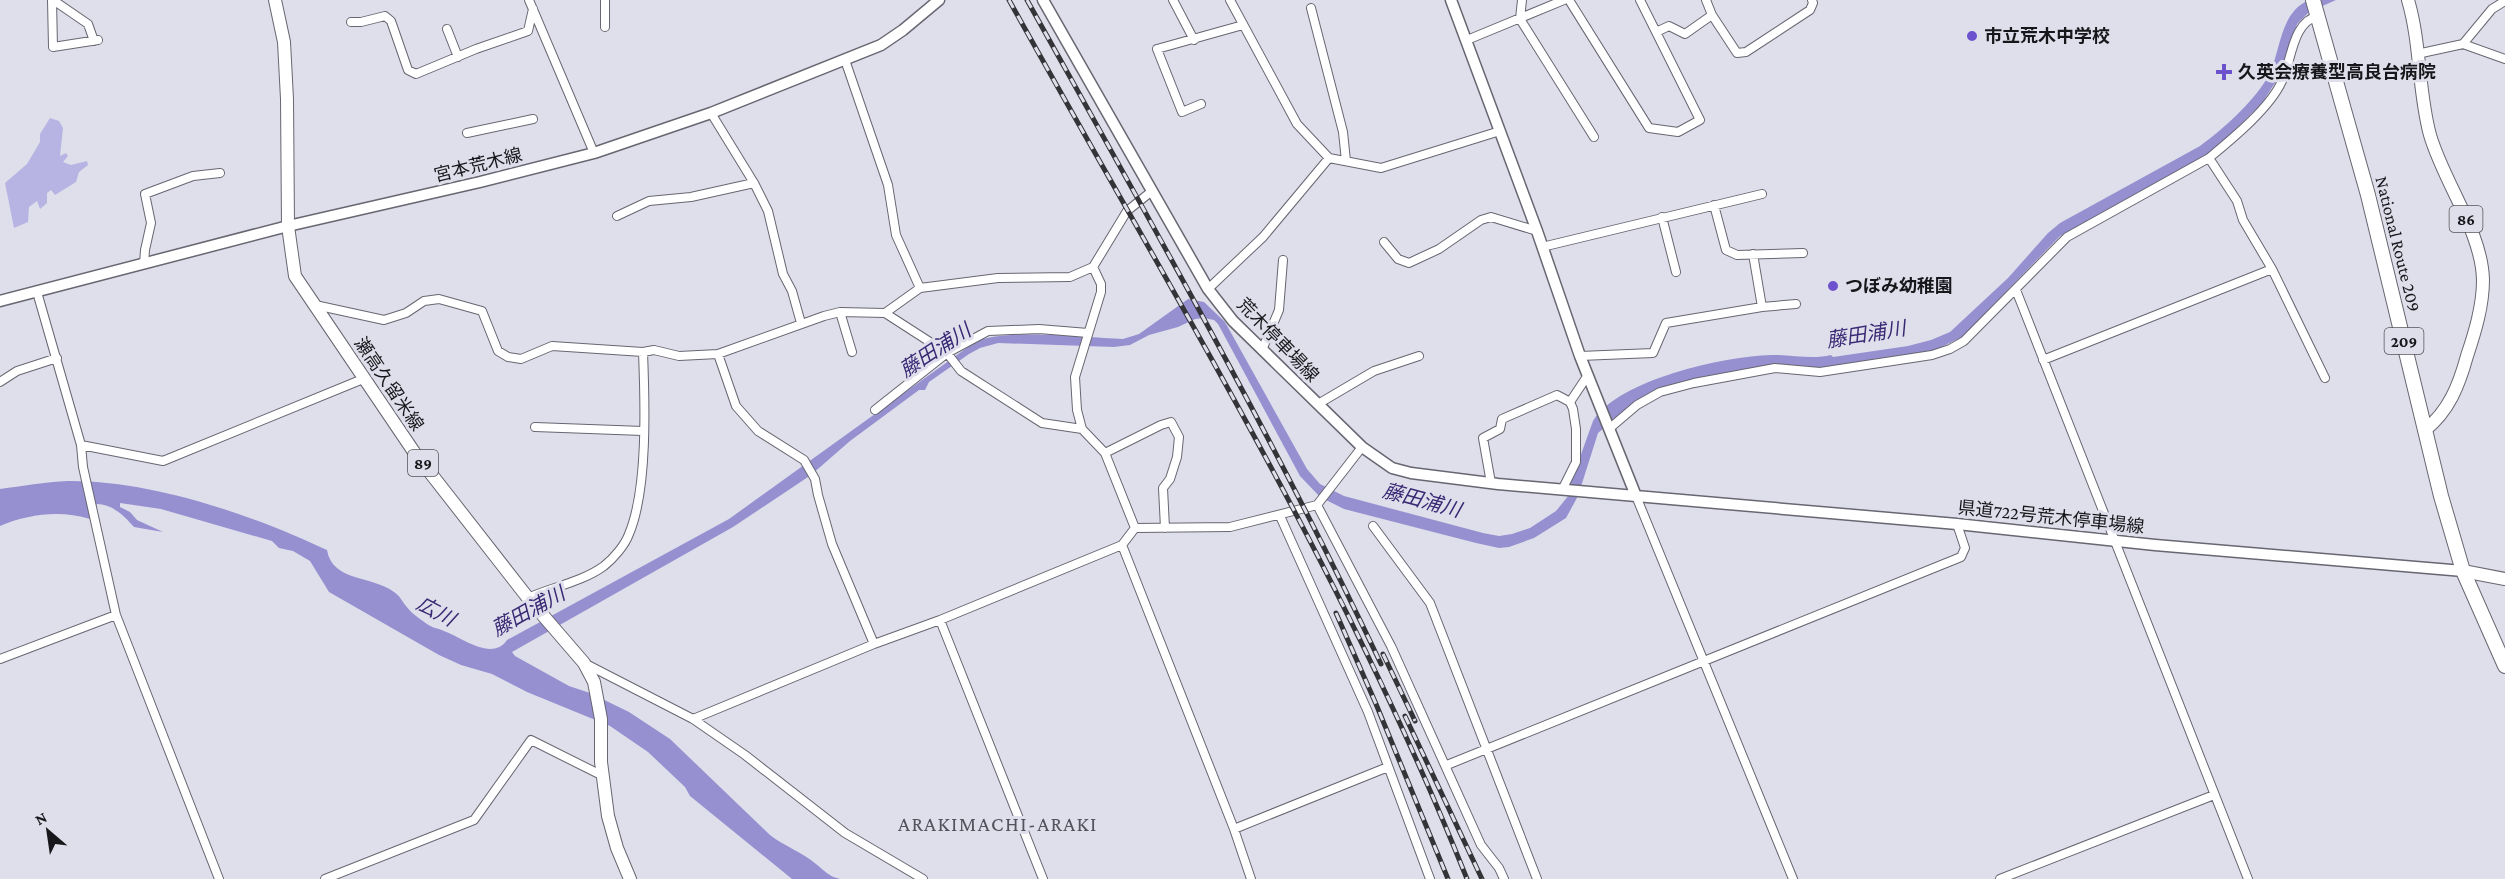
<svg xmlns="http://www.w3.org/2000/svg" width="2505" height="879" font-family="'Crimson Pro','Noto Sans JP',serif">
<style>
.green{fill:#b7b4e3}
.water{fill:#9690d1}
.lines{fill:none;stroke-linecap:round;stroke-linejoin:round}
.street-casing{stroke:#676671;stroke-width:10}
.secondary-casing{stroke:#676671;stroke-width:13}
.primary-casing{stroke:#676671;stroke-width:14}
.highway-casing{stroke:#676671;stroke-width:16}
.street{stroke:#fff;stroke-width:8}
.secondary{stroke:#fff;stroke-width:10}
.primary{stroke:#fff;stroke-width:12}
.highway{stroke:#fff;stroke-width:14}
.rail-casing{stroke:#333338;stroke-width:5}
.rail{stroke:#dfdfeb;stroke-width:3;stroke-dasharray:9;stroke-linecap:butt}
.poi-dot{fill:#6c53cd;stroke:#dfdfeb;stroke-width:2}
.labels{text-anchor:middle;stroke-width:6;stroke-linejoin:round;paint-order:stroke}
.shield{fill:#dfdfeb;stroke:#535359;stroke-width:1.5}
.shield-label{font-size:16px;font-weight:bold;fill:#17171b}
.poi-label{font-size:18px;font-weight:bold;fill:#17171b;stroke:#dfdfeb;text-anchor:start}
.street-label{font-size:18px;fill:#17171b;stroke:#dfdfeb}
.water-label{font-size:20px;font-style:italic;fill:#392874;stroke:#dfdfeb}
.quarter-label{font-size:21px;letter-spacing:1.5px;fill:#53535d;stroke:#dfdfeb}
</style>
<rect width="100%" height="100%" fill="#dfdfeb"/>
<path class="green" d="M50,118L59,121L63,128L60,156L66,153L68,156L63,162L71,165L87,161L88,165L79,172L76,182L55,195L51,190L47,193V203L40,209L37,201L29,207L28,222L14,228L5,183L27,164L40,142V134Z"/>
<path class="water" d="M2309,0H2336L2309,12L2297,24L2282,72L2262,103L2235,130L2207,155L2060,236L1962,337L1933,351L1819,368L1767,366L1676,384L1650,393L1631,405L1598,433L1578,496L1566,518L1534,538L1509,547L1499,548L1476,543L1344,509L1320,497L1300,476L1218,324L1214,320L1204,318L1195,319L1178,327L1149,335L1130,345L1114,347L998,343L980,348L969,354L929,382L925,390H919L850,441L811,475L733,527L512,652L515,656L569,686L590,693L629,712L670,739L770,835C784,846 802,852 816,864C825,871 828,876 840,879H792L690,796L685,787L648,752L610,726L527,692L492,674L461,665L439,655L329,592L310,561L293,551L279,548L272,541L161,509L120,503V507L130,512L137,520L163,532L134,527C125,517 113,504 97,504L90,519C60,510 29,514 0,526V489C22,486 45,482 68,481C151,480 253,515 327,550C332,582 374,576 394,592C400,596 402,601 406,606C411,613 420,619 427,624C432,628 438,628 444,631C461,637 492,662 507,640L729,519L975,342C1006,328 1086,338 1123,339L1139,334L1188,299L1204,302L1225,322L1307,469L1320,484L1344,496L1483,533L1499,536L1512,534L1530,528L1556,511L1569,495L1570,485L1593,421C1618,380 1724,356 1771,355C1791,354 1811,360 1831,355L1833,357L1908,346L1931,340L1950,332L2008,278L2048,233L2060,223L2200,146C2222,130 2252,103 2266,80C2282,55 2277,14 2309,0Z"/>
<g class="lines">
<g class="street-casing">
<path id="street" d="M52,0L53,47L98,40
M53,0L88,24L94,41
M529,0L594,153
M605,0V27
M1173,0L1194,40
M1230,0L1297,124L1329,158L1381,168L1500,131
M1522,0L1520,19L1594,137
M1569,0L1649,128L1678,132L1700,120L1640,0
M1706,0L1712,15L1737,53L1746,52L1810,10L1813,3L1812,0
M1311,8L1343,132L1346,161
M351,22H361L385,16L391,21L408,70L416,74L476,49L528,31L533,9
M447,29L458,57
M1656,32L1669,26L1685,34L1712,15
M1467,40L1564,0
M2463,44L2492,9L2505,1
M2417,54L2463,44L2505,59
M845,60L888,185L896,235L920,288
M1201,104L1182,112L1157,49L1243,25
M711,113L754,183L768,211L783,274L792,291L801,323
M467,133L533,119
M2209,158L2237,201L2243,220L2272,269L2325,378
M1714,205L1726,250L1737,255L1803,253
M617,216L649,201L691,197L754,183
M1662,217L1676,272
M1384,242L1398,259L1409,263L1439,249L1481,220L1491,217L1537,231
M1542,247L1762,194
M1753,254L1762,307
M144,264L145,250L151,223L145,194L193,176L220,173
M1093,267L1101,284V292L1075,377L1077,410L1082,429L1105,453L1135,528
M1208,289L1263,237L1329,158
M2016,290L2248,879
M37,292L81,445L83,467L116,615L219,879
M315,305L384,320L406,313L424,301L439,299L482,311L498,351L508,357L521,359L552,346L643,352L654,350L679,356L718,354L824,316L840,312L885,313L947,353L961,371L1042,423L1082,429
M840,312L852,352
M885,313L920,288L998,278L1070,277L1093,267L1127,211L1152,191
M1262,350L1279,310L1283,260
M718,354L736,406L758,431L804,460L815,479L818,495L832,544L874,644
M1580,356L1653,353L1666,323L1762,307L1796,304
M2043,360L2272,269
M0,382L17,371L57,358
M1570,402L1588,375
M1318,404L1374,371L1419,356
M875,410L947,353L988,331L1039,329L1088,333
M535,427L643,431
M1610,428L1637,405L1660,392L1694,383L1775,368L1820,372L1932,355L1950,349L1964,341L2067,237L2209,158C2232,139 2270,108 2282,81C2292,60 2292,22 2318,16
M81,445L163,461L363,379
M1105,453L1161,425L1171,422L1179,437L1177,457L1170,479L1163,488L1165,528
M1491,483L1483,438L1500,429L1502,419L1557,395L1570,402L1573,409L1576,429V462L1563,488
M1636,496L1793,879
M1317,505L1391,646L1481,845L1499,868L1504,879
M1280,516L1368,712L1430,879
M1373,526L1430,603L1537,879
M1135,528L1230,527L1317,505L1362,447
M1122,545L1234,829L1251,879
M528,598C552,587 582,582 604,566C614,558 625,545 629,534C648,489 645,402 643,352
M940,620L1043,879
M0,659L116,615
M586,664L693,719L745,755L845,833L923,879
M693,719L874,644L940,620L1122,545L1135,528
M1447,765L1961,557L1965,548L1957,524
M1234,829L1388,767
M325,879L474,820L531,740L603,776
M2000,879L2214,795"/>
</g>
<g class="secondary-casing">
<path id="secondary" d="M1043,0L1208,289L1233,321L1362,447L1392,468L1411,473L1498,484L1957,524L2155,545L2463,571
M1451,0L1537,231L1580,356L1636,496
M0,301L288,226L480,182L594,153L711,113L881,45L903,30L939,0"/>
</g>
<g class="primary-casing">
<path id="primary" d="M275,0L284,42L287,99L288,226L295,276L414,452L528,598L584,663L594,682L601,719V762L608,816L617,848L630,879
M2408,0C2421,44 2418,91 2430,135C2444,183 2482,232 2483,280C2483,306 2475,332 2467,356C2459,385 2449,411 2425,430
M2463,571L2505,579"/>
</g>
<g class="highway-casing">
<path id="highway" d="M2313,0L2368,195L2441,496L2463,571L2505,666"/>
</g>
<use href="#street" class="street"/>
<use href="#secondary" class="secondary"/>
<use href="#primary" class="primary"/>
<use href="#highway" class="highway"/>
<g class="rail-casing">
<path id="rail" d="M1009,0C1169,289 1345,572 1467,879
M1027,0C1149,219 1274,438 1381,664
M1336,613L1376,704L1448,879
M1383,654L1415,721
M1405,716L1482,879"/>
</g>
<use href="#rail" class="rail"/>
</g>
<g class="poi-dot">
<circle cx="1972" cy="36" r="6"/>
<path d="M2221 63h6v6h6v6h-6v6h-6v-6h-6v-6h6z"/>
<circle cx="1833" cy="286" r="6"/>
</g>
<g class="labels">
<g class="shield">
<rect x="2449.5" y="206" width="33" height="26" rx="4.5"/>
<rect x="2384.5" y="328" width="39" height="26" rx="4.5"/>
<rect x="408" y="450" width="30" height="26" rx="4.5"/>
</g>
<g class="shield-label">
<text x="2466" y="225">86</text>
<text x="2404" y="347">209</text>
<text x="423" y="469">89</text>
</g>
<g class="poi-label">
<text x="1984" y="42">市立荒木中学校</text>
<text x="2238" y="78">久英会療養型高良台病院</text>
<text x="1845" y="292">つぼみ幼稚園</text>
</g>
<g class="street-label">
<text transform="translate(478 165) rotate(-14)" y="6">宮本荒木線</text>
<text transform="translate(2398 244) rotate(76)" y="6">National Route 209</text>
<text transform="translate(1278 340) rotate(46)" y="6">荒木停車場線</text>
<text transform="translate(389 384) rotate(56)" y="6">瀬高久留米線</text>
<text transform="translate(2051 517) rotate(6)" y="6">県道722号荒木停車場線</text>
</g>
<g class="water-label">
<text transform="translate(1866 334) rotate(-9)" y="7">藤田浦川</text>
<text transform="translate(935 350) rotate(-33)" y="7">藤田浦川</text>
<text transform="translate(1422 500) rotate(15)" y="7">藤田浦川</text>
<text transform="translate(436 611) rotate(28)" y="7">広川</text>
<text transform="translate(528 611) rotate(-29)" y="7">藤田浦川</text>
</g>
<g class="quarter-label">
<text x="998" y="831">ARAKIMACHI-ARAKI</text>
</g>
</g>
<g transform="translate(48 831) rotate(331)" stroke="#dfdfeb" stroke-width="4.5" paint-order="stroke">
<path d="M0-4.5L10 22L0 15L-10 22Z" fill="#17171b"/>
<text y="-9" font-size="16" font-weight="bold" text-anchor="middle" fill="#17171b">N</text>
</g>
</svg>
